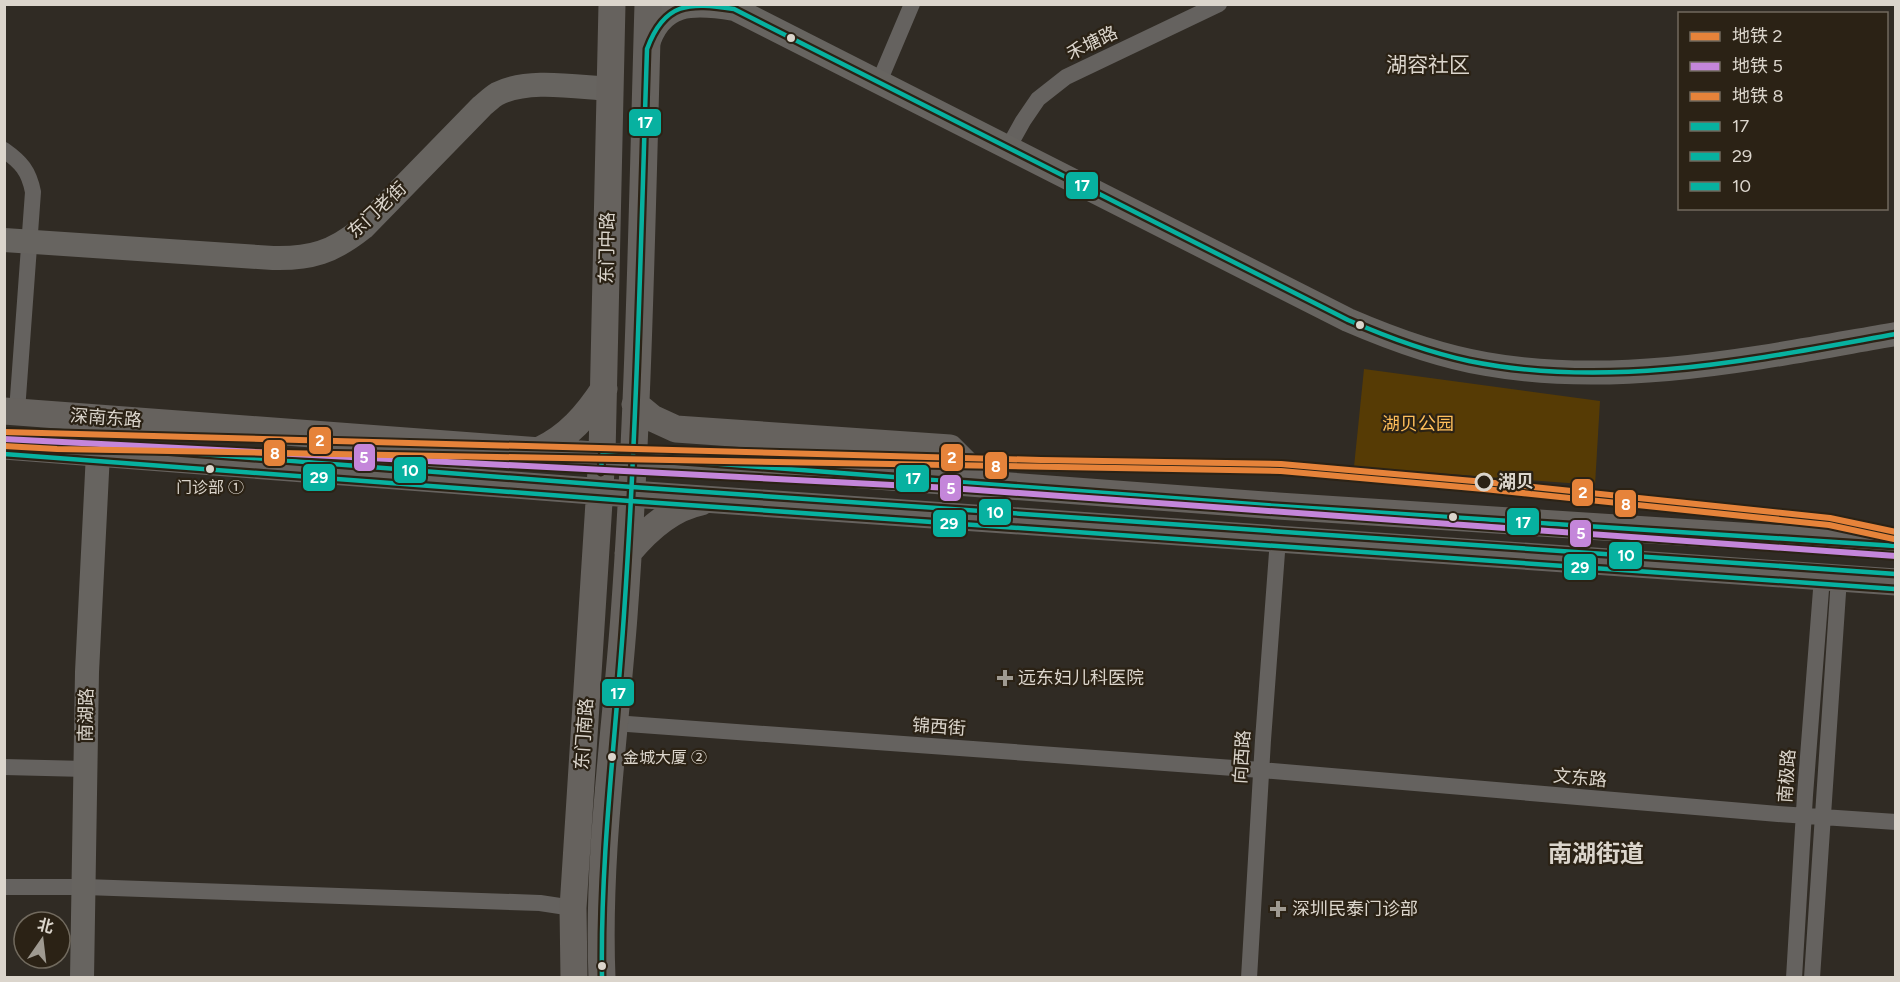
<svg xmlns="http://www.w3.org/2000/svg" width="1900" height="982" font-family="Figtree,'Noto Sans SC',sans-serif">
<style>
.green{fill:#563b05}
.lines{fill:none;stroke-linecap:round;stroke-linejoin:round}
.street{stroke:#65625f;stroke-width:16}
.secondary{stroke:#676460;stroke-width:24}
.primary{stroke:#66625e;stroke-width:27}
.bus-1-casing{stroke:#2b2215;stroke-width:9}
.bus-2-casing{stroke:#2b2215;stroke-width:9}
.bus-3-casing{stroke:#2b2215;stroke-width:9}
.bus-1{stroke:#07b1a0;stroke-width:4.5}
.bus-2{stroke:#07b1a0;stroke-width:4.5}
.bus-3{stroke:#07b1a0;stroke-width:4.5}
.metro-1-casing{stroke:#2b2215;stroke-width:10}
.metro-2-casing{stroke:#2b2215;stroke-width:10}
.metro-3-casing{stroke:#2b2215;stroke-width:10}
.metro-1{stroke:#e6833a;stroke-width:6}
.metro-2{stroke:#c486da;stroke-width:6}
.metro-3{stroke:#e6833a;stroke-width:6}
.bus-dot{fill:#dbd5cc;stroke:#2b2215;stroke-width:2}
.stop-dot{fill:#2b2215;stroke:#dbd5cc;stroke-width:3}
.poi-dot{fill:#9f9a91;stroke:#2b2215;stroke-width:2}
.labels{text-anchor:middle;stroke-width:4.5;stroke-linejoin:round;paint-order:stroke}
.bus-label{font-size:16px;fill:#dbd5cc;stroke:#2b2215}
.street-label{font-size:18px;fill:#dbd5cc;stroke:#2b2215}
.park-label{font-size:18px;fill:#ffbf5b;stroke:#2b2215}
.stop-label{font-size:18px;font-weight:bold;fill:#dbd5cc;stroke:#2b2215;text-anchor:start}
.poi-label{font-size:18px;fill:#dbd5cc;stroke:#2b2215;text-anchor:start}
.quarter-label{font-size:21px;fill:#dbd5cc;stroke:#2b2215}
.district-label{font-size:24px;font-weight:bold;fill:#dbd5cc;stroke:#2b2215}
.line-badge{stroke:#2b2215;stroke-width:2}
.badge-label{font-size:16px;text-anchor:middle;font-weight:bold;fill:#fff}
</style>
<rect width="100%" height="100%" fill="#302b24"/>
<path class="green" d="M1364,369L1600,401L1595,485L1354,467Z"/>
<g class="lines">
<path class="street" d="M879,82L912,4
M1008,148L1023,121L1038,99L1066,77L1219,4
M4,150C21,162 29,171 33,192L17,411
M614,723L1261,770L1778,814L1896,822
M4,767L86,769
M4,887H85L540,903L573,908
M1249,978L1263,740L1278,539
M1794,978L1805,795L1822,577
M1812,978L1839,578"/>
<path class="secondary" d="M725,4L1348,320C1392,339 1438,356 1486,364C1621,388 1762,357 1896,334
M647,47C660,1 693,2 734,9
M4,240L273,258C311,259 333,252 363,228L482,106C487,102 492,97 497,94C528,78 576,87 610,89
M82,978L87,672L98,453"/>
<path class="primary" d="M635,404L652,418L676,429L950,448L985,483
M4,411L1278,506L1896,546
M4,446L631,494L1896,582
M540,450C568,437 587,415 604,389
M628,553C647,530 671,508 701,502
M574,978L573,908L602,455L612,4
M602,978C597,856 615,737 624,616C639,413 642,208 648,4"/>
<g class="bus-1-casing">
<path id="bus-1" d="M601,472L602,455L1278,506L1896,546
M602,978C600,856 616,735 624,614C637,426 641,237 647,49C664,2 689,2 734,9L1348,320C1387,337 1427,352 1469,361C1611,390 1756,359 1896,334"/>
</g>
<g class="bus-2-casing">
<path id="bus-2" d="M4,454L630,501L1895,589"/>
</g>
<g class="bus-3-casing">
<path id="bus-3" d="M5,439L632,487L1896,574"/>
</g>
<use href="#bus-1" class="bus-1"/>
<use href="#bus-2" class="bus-2"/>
<use href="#bus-3" class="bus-3"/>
<g class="metro-1-casing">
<path id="metro-1" d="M4,432L1041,460L1281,464L1485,482L1830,518L1896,532"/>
</g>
<g class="metro-2-casing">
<path id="metro-2" d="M4,439L950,488L1896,556"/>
</g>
<g class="metro-3-casing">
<path id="metro-3" d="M4,446L57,449L1281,471L1484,489L1829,525L1894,539"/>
</g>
<use href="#metro-1" class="metro-1"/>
<use href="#metro-2" class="metro-2"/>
<use href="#metro-3" class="metro-3"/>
</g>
<g class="bus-dot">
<circle cx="791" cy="38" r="5"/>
<circle cx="1360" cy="325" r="5"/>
<circle cx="210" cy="469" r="5"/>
<circle cx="1453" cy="517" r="5"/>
<circle cx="612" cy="757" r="5"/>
<circle cx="602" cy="966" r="5"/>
</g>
<circle class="stop-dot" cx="1484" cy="482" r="8"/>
<g class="poi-dot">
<path d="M1002 669h6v6h6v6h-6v6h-6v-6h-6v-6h6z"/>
<path d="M1275 900h6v6h6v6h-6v6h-6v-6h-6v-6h6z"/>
</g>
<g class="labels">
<g class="bus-label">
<text x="210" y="493">门诊部 ①</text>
<text x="623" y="763" text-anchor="start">金城大厦 ②</text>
</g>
<g class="street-label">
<text transform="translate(1092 43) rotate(-26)" y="6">禾塘路</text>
<text transform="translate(377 210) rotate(-43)" y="6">东门老街</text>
<text transform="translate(607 248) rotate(-89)" y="6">东门中路</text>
<text transform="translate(106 418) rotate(4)" y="6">深南东路</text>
<text transform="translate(86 715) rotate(-89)" y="6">南湖路</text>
<text transform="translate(939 727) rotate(4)" y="6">锦西街</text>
<text transform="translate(584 734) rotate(-86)" y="6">东门南路</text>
<text transform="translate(1242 757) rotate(-86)" y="6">向西路</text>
<text transform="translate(1787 776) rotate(-86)" y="6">南极路</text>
<text transform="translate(1580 778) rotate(5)" y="6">文东路</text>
</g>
<g class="park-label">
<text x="1418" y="430">湖贝公园</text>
</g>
<g class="stop-label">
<text x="1498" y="488">湖贝</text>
</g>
<g class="poi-label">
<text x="1018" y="684">远东妇儿科医院</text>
<text x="1292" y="915">深圳民泰门诊部</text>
</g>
<g class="quarter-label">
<text x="1428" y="72">湖容社区</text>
</g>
<g class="district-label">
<text x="1596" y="862">南湖街道</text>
</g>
</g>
<g class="line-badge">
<rect x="628" y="108" width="34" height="29" rx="6" fill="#07b1a0"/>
<rect x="1065" y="171" width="34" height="29" rx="6" fill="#07b1a0"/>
<rect x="308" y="426" width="24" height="29" rx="6" fill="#e6833a"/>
<rect x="263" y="439" width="23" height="28" rx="6" fill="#e6833a"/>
<rect x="940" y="443" width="24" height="29" rx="6" fill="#e6833a"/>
<rect x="353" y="443" width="23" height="29" rx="6" fill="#c486da"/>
<rect x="984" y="451" width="24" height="29" rx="6" fill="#e6833a"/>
<rect x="393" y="456" width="34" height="28" rx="6" fill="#07b1a0"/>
<rect x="302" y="463" width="34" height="29" rx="6" fill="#07b1a0"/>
<rect x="895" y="464" width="35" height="29" rx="6" fill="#07b1a0"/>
<rect x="939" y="474" width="23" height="28" rx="6" fill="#c486da"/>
<rect x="1571" y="478" width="23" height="29" rx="6" fill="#e6833a"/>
<rect x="1614" y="489" width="23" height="29" rx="6" fill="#e6833a"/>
<rect x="978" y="498" width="34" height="28" rx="6" fill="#07b1a0"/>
<rect x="1506" y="507" width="34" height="29" rx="6" fill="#07b1a0"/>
<rect x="932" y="509" width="35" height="29" rx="6" fill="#07b1a0"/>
<rect x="1569" y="519" width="23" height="29" rx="6" fill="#c486da"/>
<rect x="1608" y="541" width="35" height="29" rx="6" fill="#07b1a0"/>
<rect x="1563" y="553" width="34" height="28" rx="6" fill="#07b1a0"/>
<rect x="601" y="678" width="34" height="29" rx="6" fill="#07b1a0"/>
</g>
<g class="badge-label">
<text x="645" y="128">17</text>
<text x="1082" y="191">17</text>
<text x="320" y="446">2</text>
<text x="275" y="459">8</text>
<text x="952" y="463">2</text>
<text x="364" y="463">5</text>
<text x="996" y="472">8</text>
<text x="410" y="476">10</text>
<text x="319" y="483">29</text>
<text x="913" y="484">17</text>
<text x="951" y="494">5</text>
<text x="1583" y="498">2</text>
<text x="1626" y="510">8</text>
<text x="995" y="518">10</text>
<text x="1523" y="528">17</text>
<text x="949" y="529">29</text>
<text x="1581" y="539">5</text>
<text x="1626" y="561">10</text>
<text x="1580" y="573">29</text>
<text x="618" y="699">17</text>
</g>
<rect width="1900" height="982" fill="none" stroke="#dbd5cc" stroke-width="12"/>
<rect x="1678" y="12" width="210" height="198" fill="#2b2215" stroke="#716a5e" stroke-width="1.5"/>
<rect x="1690" y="32" width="30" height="9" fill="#e6833a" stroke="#716a5e" stroke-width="1.5"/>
<text x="1732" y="42" font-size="18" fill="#dbd5cc">地铁 2</text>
<rect x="1690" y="62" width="30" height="9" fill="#c486da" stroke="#716a5e" stroke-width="1.5"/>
<text x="1732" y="72" font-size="18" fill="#dbd5cc">地铁 5</text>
<rect x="1690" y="92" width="30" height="9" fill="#e6833a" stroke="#716a5e" stroke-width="1.5"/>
<text x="1732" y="102" font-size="18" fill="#dbd5cc">地铁 8</text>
<rect x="1690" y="122" width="30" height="9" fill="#07b1a0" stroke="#716a5e" stroke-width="1.5"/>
<text x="1732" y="132" font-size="18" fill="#dbd5cc">17</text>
<rect x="1690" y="152" width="30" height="9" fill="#07b1a0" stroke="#716a5e" stroke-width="1.5"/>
<text x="1732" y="162" font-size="18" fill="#dbd5cc">29</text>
<rect x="1690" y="182" width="30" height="9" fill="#07b1a0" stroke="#716a5e" stroke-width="1.5"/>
<text x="1732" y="192" font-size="18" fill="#dbd5cc">10</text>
<g transform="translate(42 940) rotate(14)"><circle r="28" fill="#2b2215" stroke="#716a5e" stroke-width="1.5"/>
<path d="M0-4.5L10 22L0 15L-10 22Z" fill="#9f9a91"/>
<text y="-9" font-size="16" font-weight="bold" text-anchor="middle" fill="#dbd5cc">北</text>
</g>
</svg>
